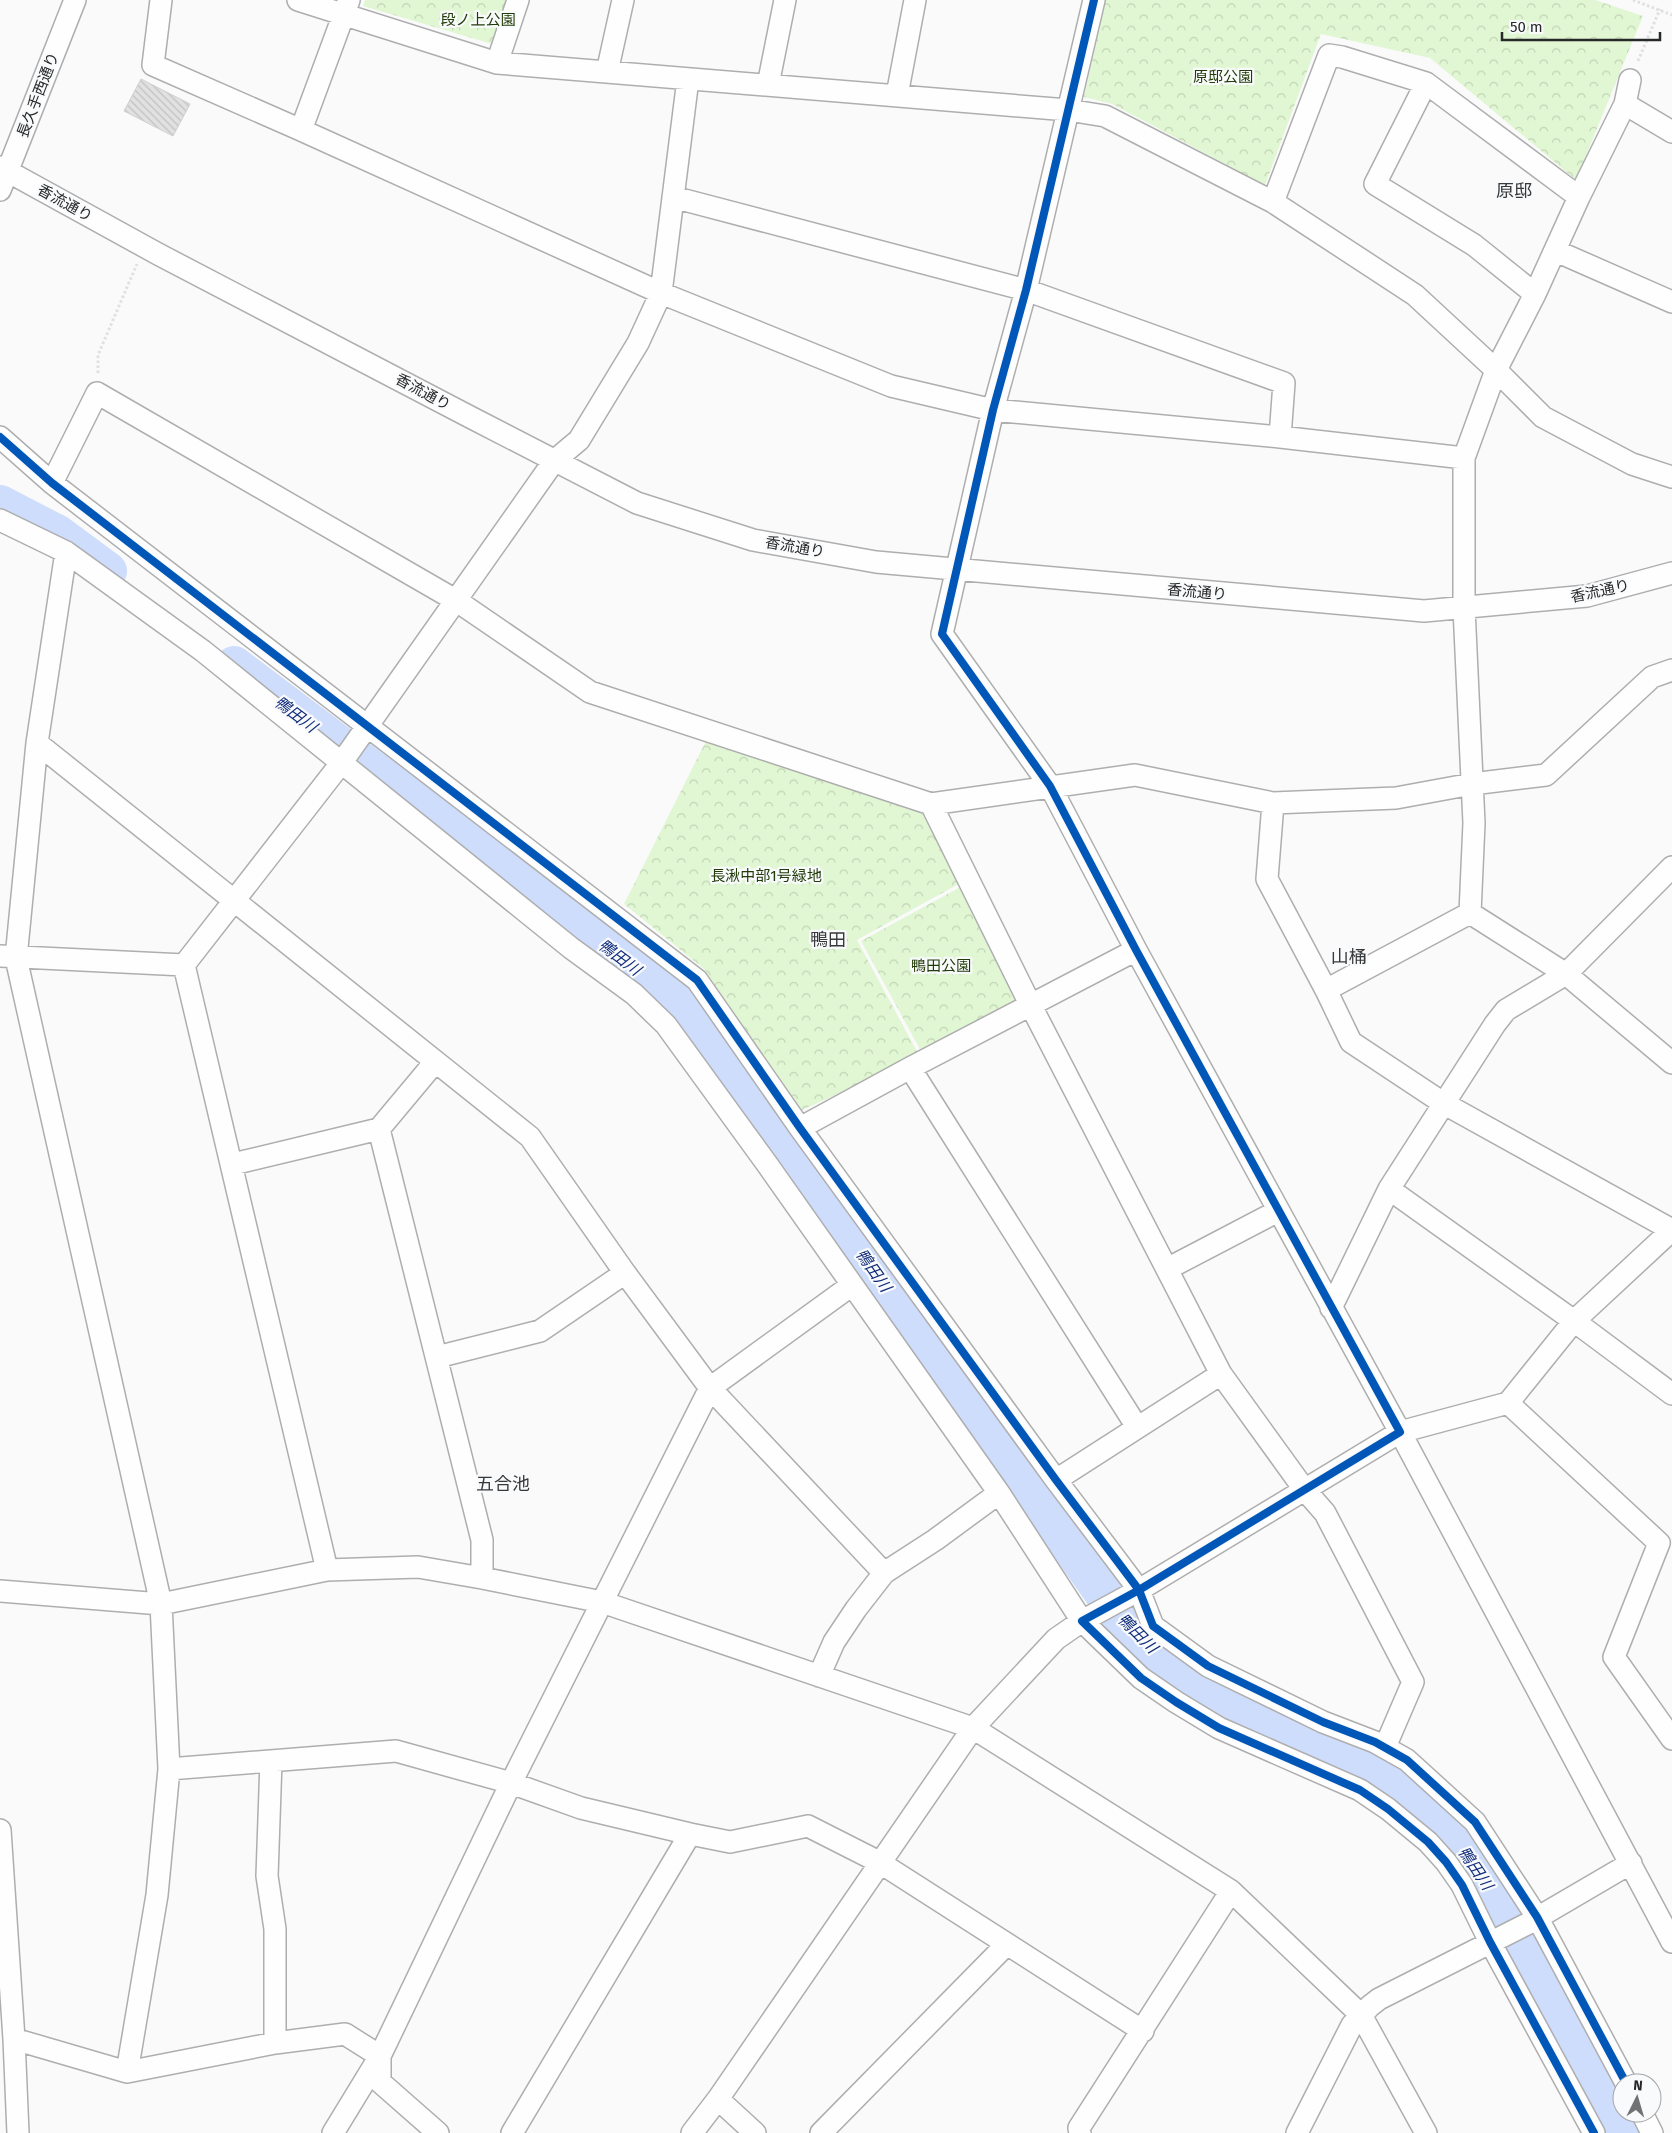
<svg xmlns="http://www.w3.org/2000/svg" width="1672" height="2133" font-family="'Fira Sans','Noto Sans JP',sans-serif">
<style>
.park{fill:url(#park-crowns)}
.lines{fill:none;stroke-linecap:round;stroke-linejoin:round}
.river{stroke:#ceddfc;stroke-width:38}
.building{fill:url(#building-back-hatch);stroke:#d0d0d0}
.minor-casing{stroke:#aeaeaf;stroke-width:24}
.path{stroke:#e0e0e1;stroke-width:3;stroke-dasharray:2.5 2.5;stroke-linecap:butt}
.minor{stroke:#fefefe;stroke-width:21}
.cycleway-casing{stroke:#f9fafc;stroke-width:11}
.cycleway{stroke:#0057b8;stroke-width:8}
.labels{text-anchor:middle;stroke-width:4.5;stroke-linejoin:round;paint-order:stroke}
.park-label{font-size:15px;fill:#223c08;stroke:#f9fafc}
.street-label{font-size:15px;fill:#272828;stroke:#f9fafc}
.water-label{font-size:16px;font-style:italic;fill:#112d7c;stroke:#f9fafc}
.quarter-label{font-size:18px;fill:#38393a;stroke:#f9fafc}
</style>
<defs>
<pattern id="park-crowns" width="20" height="18" patternUnits="userSpaceOnUse" patternTransform="scale(1.25)"><rect width="20" height="18" fill="#e1f7d3"/><path d="M2 6a3 3 0 1 1 6 0M12 15a3 3 0 1 1 6 0" fill="none" stroke="#c1d4b5"/></pattern>
<pattern id="building-back-hatch" width="6" height="6" patternUnits="userSpaceOnUse" patternTransform="scale(1.25)"><rect width="6" height="6" fill="#e1e1e2"/><path d="M-1 5l2 2M0 0l6 6M5-1l2 2" fill="none" stroke="#c1c1c2"/></pattern>
</defs>
<rect width="100%" height="100%" fill="#fafafb"/>
<path class="park" d="M365,0H508L492,44L363,6Z
M1106,0H1595L1643,16L1576,180L1430,58L1321,34L1265,185L1112,104L1084,97Z
M706,741L930,809L964,881L857,940L920,1057L802,1110L704,969L624,904Z
M966,884L1022,1001L923,1055L861,941Z"/>
<g class="lines">
<path class="river" d="M0,504L58,534L108,571
M234,665L641,971L676,1000L737,1077L1125,1624L1183,1676L1229,1704L1274,1728L1396,1782L1425,1801L1448,1826L1504,1909L1625,2133"/>
</g>
<path class="building" d="M141,79L190,104L173,136L124,111Z"/>
<g class="lines">
<g class="minor-casing">
<path id="minor" d="M161,0L153,65L301,130
M298,0L497,63L1068,110L1105,116L1273,202L1415,295L1496,370L1543,417L1632,464L1672,477
M349,0L301,130L661,293L891,386L993,410L1280,437L1464,458
M1094,0L1026,290L993,410L942,634L1050,786L1136,950L1400,1432L1139,1590L1082,1621L1141,1678L1176,1702L1219,1728L1360,1790L1388,1809L1428,1842L1446,1862L1462,1885L1490,1942L1594,2133
M497,63L518,0
M607,72L623,0
M1630,80L1625,104L1579,197L1535,294L1496,370L1464,458V608L1474,823L1470,913L1566,974L1672,1063
M1426,83L1375,184L1474,245L1535,294
M768,85L785,0
M897,95L915,0
M1625,104L1672,132
M0,167L158,254L472,418L637,503L753,540L876,562L1424,611L1587,596L1672,573
M0,190L75,0
M673,197L1026,290L1284,383L1280,437
M1273,202L1329,55L1342,57L1426,83L1579,197
M1556,251L1672,302
M0,437L52,483L697,980L800,1128L1056,1480L1139,1590L1153,1626L1208,1666L1323,1722L1375,1742L1407,1760L1475,1822L1537,1917L1626,2083
M52,483L97,393L457,601L590,692L931,804L1135,775L1273,803L1396,798L1472,784L1546,775L1652,677L1672,670
M0,520L66,552L203,651L571,948L634,994L666,1025L767,1164L999,1493L1082,1621L1056,1639L973,1728L718,2099L692,2133
M66,552L37,743L16,958L161,1604L169,1769L157,1895L127,2072
M37,743L530,1137L625,1273L710,1388L884,1573
M1273,803L1267,879L1326,990L1351,1042L1443,1103L1672,1230
M931,804L1030,1004L1221,1374L1056,1480
M1672,867L1566,974L1506,1010L1495,1024L1389,1189L1574,1321L1508,1403L1400,1432L1672,1942
M0,956L184,965L342,762L554,461L579,440L638,343L661,293L688,79
M184,965L327,1570
M1326,990L1470,913
M910,1068L1137,1427
M800,1128L910,1068L1136,950
M379,1129L482,1540V1578
M233,1164L379,1129L435,1062
M1672,1230L1574,1321L1672,1394
M1167,1269L1278,1211
M1331,1308L1389,1189
M437,1357L540,1331L625,1273
M1221,1374L1304,1489L1325,1513L1413,1682L1385,1747
M1508,1403L1659,1543L1614,1657L1672,1739
M0,1591L161,1604L327,1570L418,1567L482,1578L602,1602L973,1728L1231,1891L1361,2015L1426,2133
M819,1676L834,1642L856,1609L884,1573L935,1540L999,1493
M271,1761L267,1876L275,1929V2043
M169,1769L396,1751L511,1783L581,1808L690,1834L730,1842L808,1826L879,1862L1143,2031
M0,1830L14,2039L18,2133
M14,2039L127,2072L275,2043L345,2034L380,2056
M380,2056V2082L438,2133
M718,2099L755,2133
M1642,2113L1652,2133
M333,2133L380,2056L511,1783L710,1388L852,1285
M512,2133L690,1834
M821,2133L1007,1944
M1080,2133L1079,2128L1231,1891
M1297,2133L1352,2025L1370,2006L1379,1999L1527,1924L1631,1863"/>
</g>
<path class="path" d="M1633,0L1672,15
M1638,61L1660,9
M98,373V355L137,264"/>
<use href="#minor" class="minor"/>
<g class="cycleway-casing">
<path id="cycleway" d="M1094,0L1026,290L993,410L942,634L1050,786L1136,950L1400,1432L1139,1590L1082,1621L1141,1678L1176,1702L1219,1728L1360,1790L1388,1809L1428,1842L1446,1862L1462,1885L1490,1942L1594,2133
M0,437L52,483L697,980L800,1128L1056,1480L1139,1590L1153,1626L1208,1666L1323,1722L1375,1742L1407,1760L1475,1822L1537,1917L1626,2083"/>
</g>
<use href="#cycleway" class="cycleway"/>
</g>
<g class="labels">
<g class="park-label">
<text x="478" y="25">段ノ上公園</text>
<text x="1223" y="82">原邸公園</text>
<text x="766" y="881">長湫中部1号緑地</text>
<text x="941" y="971">鴨田公園</text>
</g>
<g class="street-label">
<text transform="translate(38 95) rotate(-69)" y="5">長久手西通り</text>
<text transform="translate(65 203) rotate(29)" y="5">香流通り</text>
<text transform="translate(423 392) rotate(28)" y="5">香流通り</text>
<text transform="translate(795 547) rotate(10)" y="5">香流通り</text>
<text transform="translate(1600 591) rotate(-12)" y="5">香流通り</text>
<text transform="translate(1197 592) rotate(5)" y="5">香流通り</text>
</g>
<g class="water-label">
<text transform="translate(296 714) rotate(37)" y="6">鴨田川</text>
<text transform="translate(620 957) rotate(37)" y="6">鴨田川</text>
<text transform="translate(874 1270) rotate(55)" y="6">鴨田川</text>
<text transform="translate(1138 1633) rotate(45)" y="6">鴨田川</text>
<text transform="translate(1476 1868) rotate(56)" y="6">鴨田川</text>
</g>
<g class="quarter-label">
<text x="1514" y="197">原邸</text>
<text x="828" y="946">鴨田</text>
<text x="1349" y="963">山桶</text>
<text x="503" y="1490">五合池</text>
</g>
</g>
<g transform="translate(1637 2098) rotate(5)"><circle r="24" fill="#f9fafc" stroke="#a5a6a7"/>
<path d="M0-4L9 19L0 12L-9 19Z" fill="#717272"/>
<text y="-8" font-size="14" font-weight="bold" text-anchor="middle" fill="#272828">N</text>
</g>
<path d="M1502 32v8h158v-8" fill="none" stroke="#272828" stroke-width="2.5"/>
<text x="1510" y="32" font-size="15" fill="#272828" stroke="#f9fafc" stroke-width="4" paint-order="stroke">50 m</text>
</svg>
